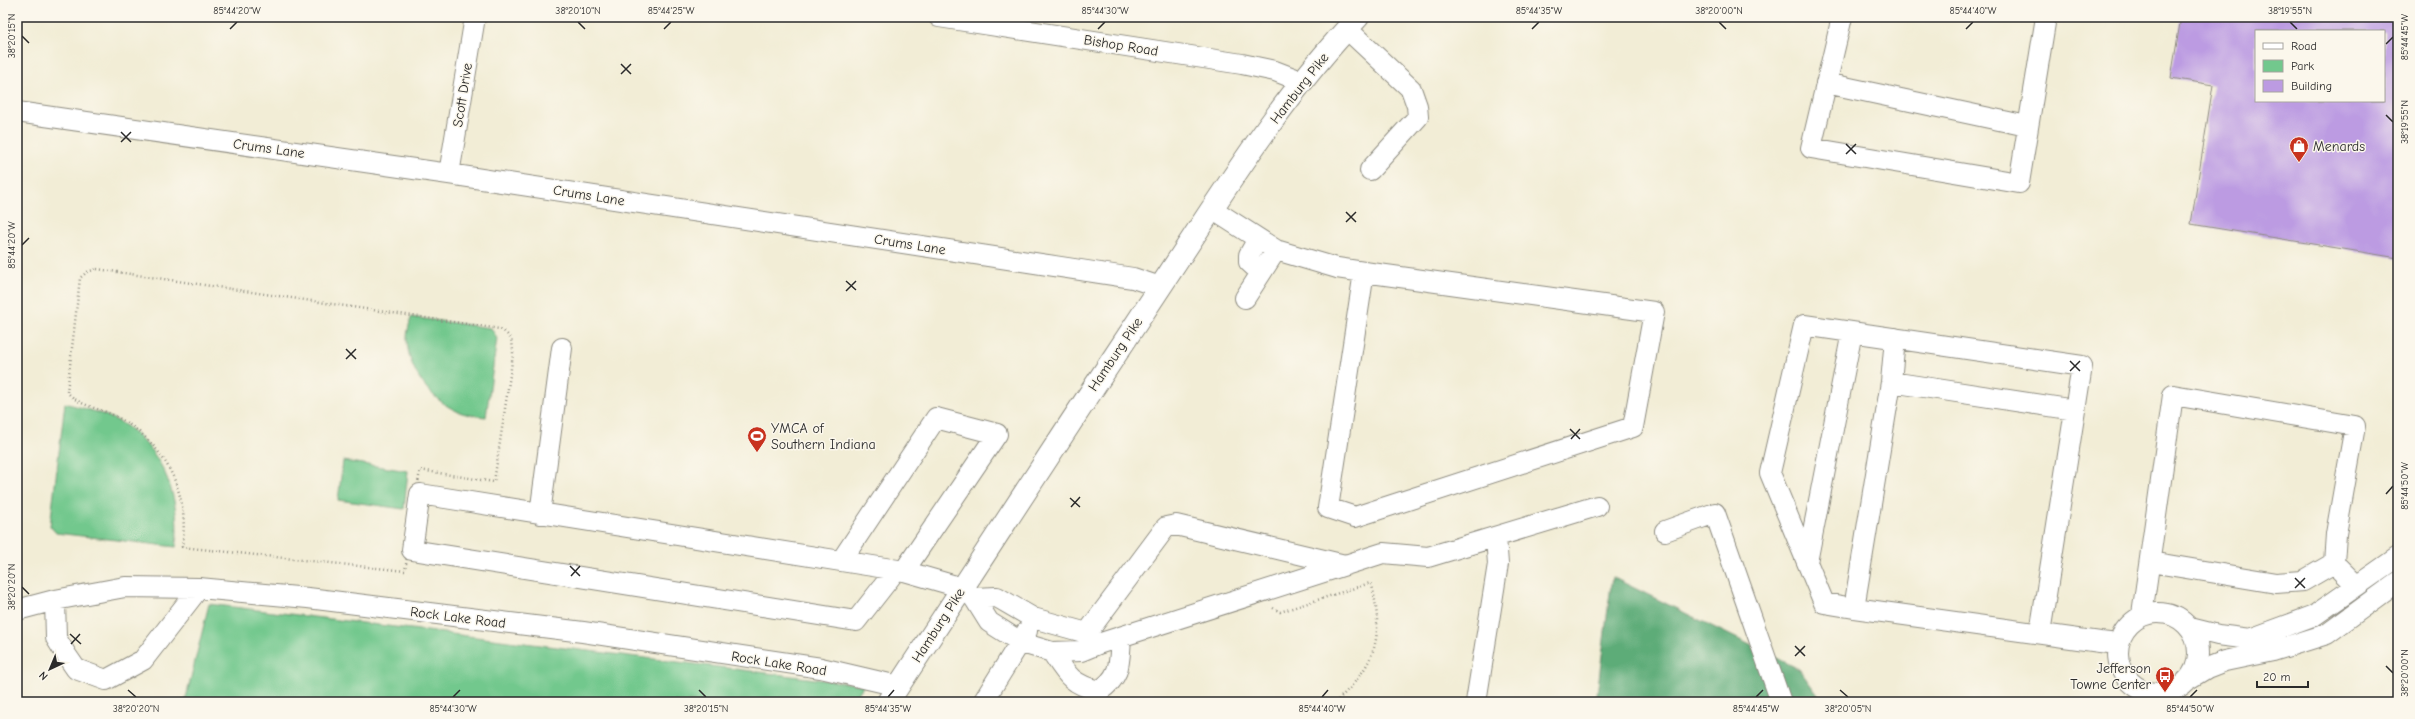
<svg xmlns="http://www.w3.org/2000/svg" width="2415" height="719" font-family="'Comic Neue',sans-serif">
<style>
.green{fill:#72c88d;stroke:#4e7a5c}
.forest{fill:#5dac78;stroke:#446c52}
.building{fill:#bc9be2;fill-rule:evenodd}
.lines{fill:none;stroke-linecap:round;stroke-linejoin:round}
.minor-casing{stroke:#8e8c80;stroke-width:22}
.major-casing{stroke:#8e8c80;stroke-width:24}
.path{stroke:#8e8c80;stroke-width:2.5;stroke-dasharray:1 3;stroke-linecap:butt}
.minor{stroke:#fff;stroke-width:20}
.major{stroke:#fff;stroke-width:22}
.ticks{fill:none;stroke:#2b2b2b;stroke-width:1.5}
.labels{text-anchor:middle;stroke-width:3;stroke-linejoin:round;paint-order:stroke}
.street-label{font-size:14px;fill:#2b2b2b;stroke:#fbf7ec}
.poi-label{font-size:14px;fill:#2b2b2b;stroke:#fbf7ec;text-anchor:start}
.neatline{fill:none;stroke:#2b2b2b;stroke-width:1.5}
.ticks-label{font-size:10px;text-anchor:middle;fill:#2b2b2b}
</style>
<rect width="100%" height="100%" fill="#fbf7ec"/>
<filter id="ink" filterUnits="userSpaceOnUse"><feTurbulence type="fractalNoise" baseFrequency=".025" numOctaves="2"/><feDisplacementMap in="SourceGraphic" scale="8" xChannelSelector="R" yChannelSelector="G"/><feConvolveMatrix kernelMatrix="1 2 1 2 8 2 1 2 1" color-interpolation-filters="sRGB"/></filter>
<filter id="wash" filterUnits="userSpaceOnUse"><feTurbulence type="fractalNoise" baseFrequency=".012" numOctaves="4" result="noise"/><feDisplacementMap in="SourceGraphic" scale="16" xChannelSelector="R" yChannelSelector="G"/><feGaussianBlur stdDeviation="0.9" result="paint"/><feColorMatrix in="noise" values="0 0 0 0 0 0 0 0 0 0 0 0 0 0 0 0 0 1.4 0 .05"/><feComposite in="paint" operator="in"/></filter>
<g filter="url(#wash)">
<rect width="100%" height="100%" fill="#f2edd6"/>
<path class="green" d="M411,317L491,328L497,338L486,417C478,416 467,415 459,412C430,400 407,369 407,338C407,331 410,323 411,317Z
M65,403C85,409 110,414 128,427C166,456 181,501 176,547L56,533L50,526Z
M343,461L408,471L404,509L338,500Z
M209,604L864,685L852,702H185Z"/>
<path class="forest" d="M1612,577L1799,669L1823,702H1596Z"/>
<g id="blocks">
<path class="building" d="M2181,17H2398V258L2191,224L2213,85L2171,78ZM2256,31H2384V101H2256Z"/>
</g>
</g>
<g filter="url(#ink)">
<use href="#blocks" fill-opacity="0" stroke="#8e8c80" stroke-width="1"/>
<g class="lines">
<g class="minor-casing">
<path id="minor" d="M939,17L1242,64L1275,71L1301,81
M1842,17L1811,148L2019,183L2046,17
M1347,29L1411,89L1417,106L1418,117L1370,170
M1826,83L2027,126
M17,112L449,174L1133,278L1160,287
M449,174L475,17
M1212,209L1276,250L1337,268L1364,272L1654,312L1633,427L1355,517L1328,508L1364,272
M1258,239L1249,255V262L1261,273
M1245,298L1276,250
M1891,382L2075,410
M540,514L562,348
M1665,531L1715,513L1781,702
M841,561L936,418L997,434L904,571
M1807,562L1852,332
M2150,562L2276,583L2303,581L2334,563
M896,570L856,621L412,550L420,494L904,571L963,588L974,598L989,622L1022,643L1052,652L1081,651L1098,644L1383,553L1428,557L1597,506
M974,598L997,597L1033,618L1087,633L1096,642
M55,600L56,638L67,656L76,669L106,680L143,660L199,588
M1854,608L1891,382L1895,338
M17,610L55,600L125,587L199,588L308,598L583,632L821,668L898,686
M2118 653a40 40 0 1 1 80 0a40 40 0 1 1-80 0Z
M2142,615L2173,395L2355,426L2336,534L2334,563L2357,586
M2190,628L2218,635L2250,639L2315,615L2398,557
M1087,633L1166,527L1176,525L1345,565
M2040,633L2082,366L1804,325L1770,473L1824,603L1854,608L2100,642L2118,644
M1052,652C1067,675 1071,684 1099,691C1122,676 1119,662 1121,637
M2187,680L2207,668L2225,661L2273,651L2327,634L2398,582
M983,702L1027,631
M1476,702L1498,564L1496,537"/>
</g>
<g class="major-casing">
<path id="major" d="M888,702C979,563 1069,424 1161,286C1222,194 1281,98 1358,17"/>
</g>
<path class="path" d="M97,269L500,329C512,336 513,342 513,355L494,482L420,470L405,571L182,547C191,493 164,441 115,416C99,408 79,406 67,392L80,278L87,272Z
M1273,608L1280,612L1370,583L1372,585C1384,640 1376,663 1336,702"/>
<use href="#minor" class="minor"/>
<use href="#major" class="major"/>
</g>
</g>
<path class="ticks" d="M578,22L585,29M1719,22L1726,29M2290,22L2297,29M230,29L237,22M664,29L671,22M1098,29L1105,22M1532,29L1539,22M1966,29L1973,22M22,36L29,43M2386,44L2393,37M621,64L631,74M621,74L631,64M2386,115L2393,122M121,132L131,142M121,142L131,132M1846,144L1856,154M1846,154L1856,144M1346,212L1356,222M1346,222L1356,212M22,245L29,238M846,281L856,290M846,291L856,281M346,349L356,359M346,359L356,349M2070,361L2080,371M2070,371L2080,361M1570,429L1580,439M1571,439L1580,429M2386,494L2393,486M1070,498L1080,507M1071,507L1080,497M570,566L580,576M571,576L580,566M2295,578L2305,588M22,587L29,594M2295,588L2305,578M70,634L81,644M71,644L80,634M1795,646L1805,656M1795,656L1805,646M2386,666L2393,673M128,690L136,697M699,690L706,697M1840,690L1848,697M453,697L460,690M888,697L894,690M1322,697L1328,690M1756,697L1763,690M2190,697L2197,690"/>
<defs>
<g id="shop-pin" transform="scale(1)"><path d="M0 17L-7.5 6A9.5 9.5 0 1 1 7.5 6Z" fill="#c8321e" stroke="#fbf7ec"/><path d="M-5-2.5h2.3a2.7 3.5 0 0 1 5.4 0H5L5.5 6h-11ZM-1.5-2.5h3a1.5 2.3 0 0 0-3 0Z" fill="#fff"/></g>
<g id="stadium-pin" transform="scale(1)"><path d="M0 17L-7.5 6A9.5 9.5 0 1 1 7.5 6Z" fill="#c8321e" stroke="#fbf7ec"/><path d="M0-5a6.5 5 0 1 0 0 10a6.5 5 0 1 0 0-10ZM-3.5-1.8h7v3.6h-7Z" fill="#fff"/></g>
<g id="bus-pin" transform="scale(1)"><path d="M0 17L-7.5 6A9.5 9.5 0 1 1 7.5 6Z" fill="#c8321e" stroke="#fbf7ec"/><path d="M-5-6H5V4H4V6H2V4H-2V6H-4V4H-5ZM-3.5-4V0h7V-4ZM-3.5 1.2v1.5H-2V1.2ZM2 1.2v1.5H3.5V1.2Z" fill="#fff"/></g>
</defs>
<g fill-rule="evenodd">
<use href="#shop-pin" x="2299" y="146"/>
<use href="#stadium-pin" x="757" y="436"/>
<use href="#bus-pin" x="2165" y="676"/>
</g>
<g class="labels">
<g class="street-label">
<text transform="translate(1121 45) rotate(9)" y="5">Bishop Road</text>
<text transform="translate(1299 88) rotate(-52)" y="5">Hamburg Pike</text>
<text transform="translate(462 95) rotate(-81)" y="5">Scott Drive</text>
<text transform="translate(269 148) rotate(8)" y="5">Crums Lane</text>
<text transform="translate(589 195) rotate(9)" y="5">Crums Lane</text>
<text transform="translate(910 244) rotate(9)" y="5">Crums Lane</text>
<text transform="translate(1115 354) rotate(-56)" y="5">Hamburg Pike</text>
<text transform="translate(458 617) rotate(7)" y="5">Rock Lake Road</text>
<text transform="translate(938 625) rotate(-57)" y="5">Hamburg Pike</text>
<text transform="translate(779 663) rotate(9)" y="5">Rock Lake Road</text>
</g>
<g class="poi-label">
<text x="2313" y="151">Menards</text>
<text x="771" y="433">YMCA of<tspan x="771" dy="16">Southern Indiana</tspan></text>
<text x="2151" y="673" text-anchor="end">Jefferson<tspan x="2151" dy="16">Towne Center</tspan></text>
</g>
</g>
<rect width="2415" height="719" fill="none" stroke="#fbf7ec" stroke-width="44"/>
<rect x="2255" y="30" width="130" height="72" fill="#fbf7ec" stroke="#a8a59f"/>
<rect x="2263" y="43" width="20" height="6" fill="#ffffff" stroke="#a8a59f"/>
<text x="2291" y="50" font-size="12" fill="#2b2b2b">Road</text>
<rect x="2263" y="60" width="20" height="12" fill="#72c88d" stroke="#a8a59f"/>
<text x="2291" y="70" font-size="12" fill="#2b2b2b">Park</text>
<rect x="2263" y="80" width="20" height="12" fill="#bc9be2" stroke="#a8a59f"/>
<text x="2291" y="90" font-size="12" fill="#2b2b2b">Building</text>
<g transform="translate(50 669) rotate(224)" stroke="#fbf7ec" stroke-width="3" paint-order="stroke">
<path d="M0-3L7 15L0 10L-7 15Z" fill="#2b2b2b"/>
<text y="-6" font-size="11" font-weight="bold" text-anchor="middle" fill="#2b2b2b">N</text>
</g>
<path d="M2257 681v6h51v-6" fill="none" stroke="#2b2b2b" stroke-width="2"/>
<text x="2263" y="681" font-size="12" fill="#2b2b2b" stroke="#fbf7ec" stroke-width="3" paint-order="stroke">20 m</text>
<rect x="22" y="22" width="2371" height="675" class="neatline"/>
<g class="ticks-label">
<text x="237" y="14">85°44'20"W</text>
<text x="578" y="14">38°20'10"N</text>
<text x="671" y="14">85°44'25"W</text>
<text x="1105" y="14">85°44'30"W</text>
<text x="1539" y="14">85°44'35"W</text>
<text x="1719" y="14">38°20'00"N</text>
<text x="1973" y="14">85°44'40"W</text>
<text x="2290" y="14">38°19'55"N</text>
<text transform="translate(11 36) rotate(-90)" y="4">38°20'15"N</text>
<text transform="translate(2404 37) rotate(-90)" y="4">85°44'45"W</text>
<text transform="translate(2404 122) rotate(-90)" y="4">38°19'55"N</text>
<text transform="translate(11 245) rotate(-90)" y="4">85°44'20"W</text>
<text transform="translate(2404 486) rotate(-90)" y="4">85°44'50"W</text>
<text transform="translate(11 587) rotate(-90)" y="4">38°20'20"N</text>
<text transform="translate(2404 673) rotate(-90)" y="4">38°20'00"N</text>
<text x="136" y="712">38°20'20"N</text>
<text x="453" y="712">85°44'30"W</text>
<text x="706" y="712">38°20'15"N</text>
<text x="888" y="712">85°44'35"W</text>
<text x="1322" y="712">85°44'40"W</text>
<text x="1756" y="712">85°44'45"W</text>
<text x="1848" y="712">38°20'05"N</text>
<text x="2190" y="712">85°44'50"W</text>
</g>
</svg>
